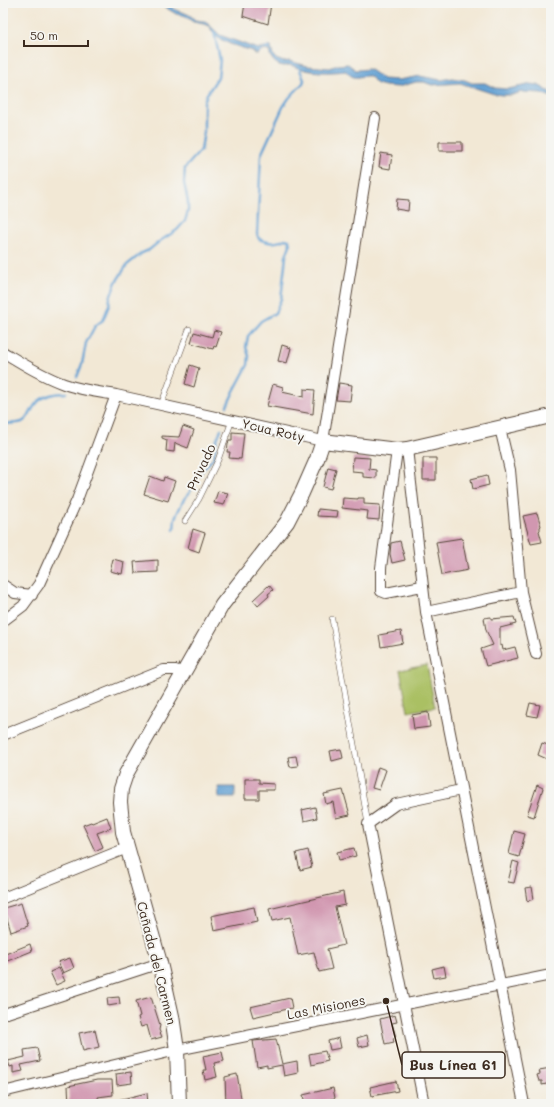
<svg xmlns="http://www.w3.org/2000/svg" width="554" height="1107" font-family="Mali,sans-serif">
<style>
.green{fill:#aac064;stroke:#727541}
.water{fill:#609fd2;stroke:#4e6478}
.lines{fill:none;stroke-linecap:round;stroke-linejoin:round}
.stream{stroke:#609fd2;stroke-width:2.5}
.building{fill:#d197b0}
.lane-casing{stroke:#564639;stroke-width:6}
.street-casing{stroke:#564639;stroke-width:12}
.secondary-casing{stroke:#564639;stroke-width:16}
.lane{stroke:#fff;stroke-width:5}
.street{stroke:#fff;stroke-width:10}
.secondary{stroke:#fff;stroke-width:14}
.labels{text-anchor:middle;stroke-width:4;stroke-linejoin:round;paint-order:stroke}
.street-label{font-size:13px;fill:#3b2a1e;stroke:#f6f6f2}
.leader{fill:none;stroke:#3b2a1e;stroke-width:1.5}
.callout-dot{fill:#3b2a1e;stroke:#f6f6f2;stroke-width:1.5}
.callout{fill:#f6f6f2;stroke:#3b2a1e;stroke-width:1.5}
.callout-label{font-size:14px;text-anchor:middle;font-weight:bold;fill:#3b2a1e}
</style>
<rect width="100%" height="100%" fill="#f6f6f2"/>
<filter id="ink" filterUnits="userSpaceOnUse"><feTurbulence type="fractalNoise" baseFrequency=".025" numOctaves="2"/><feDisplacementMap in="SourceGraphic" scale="8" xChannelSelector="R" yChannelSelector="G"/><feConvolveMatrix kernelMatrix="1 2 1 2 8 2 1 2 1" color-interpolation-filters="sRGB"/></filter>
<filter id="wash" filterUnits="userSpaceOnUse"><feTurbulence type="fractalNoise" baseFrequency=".012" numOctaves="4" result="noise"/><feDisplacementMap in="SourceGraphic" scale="16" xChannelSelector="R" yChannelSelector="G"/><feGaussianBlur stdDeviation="0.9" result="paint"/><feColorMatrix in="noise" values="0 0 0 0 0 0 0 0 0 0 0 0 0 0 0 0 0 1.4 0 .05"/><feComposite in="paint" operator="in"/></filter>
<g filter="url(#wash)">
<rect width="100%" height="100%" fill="#f2e8d5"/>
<path class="green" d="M427,665L435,707L408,712L400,670Z"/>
<path class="water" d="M158,3H169C175,15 187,9 195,20L205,21L220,35L255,48L258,49L269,46L271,47L273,55L276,59L284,62L289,61L308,66L330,68L337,65L348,64L356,70L369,69L383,79L398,80L420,76L441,80L452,78L465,80L472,83H485L495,88L508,89L532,84L538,85L550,92L551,97L541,93L522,92L512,95H502L494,94L460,83L432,85L424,82H416L398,87L385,86L377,84L370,76C358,75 355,82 346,71C328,73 309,73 293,66C289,64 287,66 283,66C275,65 270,58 269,51L262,50L258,54H254L252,51L230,44L218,38L213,33L209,26L203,24L193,22L185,16L176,14Z
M218,787H235V798H219Z"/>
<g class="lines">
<path class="stream" d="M77,377L82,364L86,343L95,326L103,320L109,305L110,298L116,282L127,265L142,253L149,250L160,241L177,230L185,221L188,211V202L184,183L185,168L201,150L204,131V102L207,94L218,77L220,60L214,32
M227,406L234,391L248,365L249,356L246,347L248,336L261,321L275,313L281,299L286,256L290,245L289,240L285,239C275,244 269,243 259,239L257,234L261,155L283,107L289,98L303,83L304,80L299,67
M3,424C9,423 17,424 22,422C31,418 30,409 37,403C44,395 56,393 66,393
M174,530L175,518L184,499L190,492L196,478L214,457L216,442L221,429"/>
</g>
<g id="blocks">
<path class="building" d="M245,3H271L268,24L243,16Z
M439,142H462V151H439Z
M381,153L392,155L390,169L379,167Z
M397,199L409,200L408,211L396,209Z
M214,330L221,332L216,347L214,346L213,349L191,343L194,332L212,337Z
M282,345L291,348L287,363L278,361Z
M190,365L199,368L194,387L185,384Z
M339,383L352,385L350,401L336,400Z
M273,384L283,387L282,392L304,397V389L315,390L313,414L267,406Z
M183,426L194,430L188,448L175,443L174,452L166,451L167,440L162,438V436L179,437Z
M232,432L244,433L241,459L229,458L230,452H227L228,444L229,440H232Z
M353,457L370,458L369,469L376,470V478L363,477V472L352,471Z
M423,458H436V480H423Z
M328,467L336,469L331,489L323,487Z
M487,475L489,485L473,489L471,479Z
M150,476L163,481L164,477L175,481L168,501L144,494Z
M218,491L228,493L224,505L214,503Z
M343,498L358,499V498H364V504L380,505L379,520L367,519L368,511L342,508Z
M318,509L338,511L337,517L317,516Z
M537,513L541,526L540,527V530L539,531L542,542L531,544L523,516Z
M193,529L205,533L199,552L188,548Z
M462,538L468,570L442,575L436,542Z
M400,541L405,560L392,563L390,554L391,543Z
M113,559L124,562L122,574L110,571Z
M158,560V572L135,573L134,562Z
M269,585L273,590L268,594L269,596L258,606L253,600Z
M491,617V619L514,617L516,624L500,628V646L502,645L503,650L515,647L518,658L486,666L481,649L493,645L486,630L484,618Z
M401,631L403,643L381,647L379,635Z
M530,703L540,705L537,717L527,715Z
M428,712L430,727L414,729L412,715Z
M542,743L551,746V750L547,759L538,755Z
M341,749L343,758L332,761L330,751Z
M296,756L298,766L290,767L288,757Z
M378,767L386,770L379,790L372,788Z
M245,779H259V783L274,784V790H259V799H245Z
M537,785L543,788L534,817L527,815Z
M343,790L350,815L336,818L333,802L326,804L324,794Z
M315,807L317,818L304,821L302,810Z
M107,817L111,828L97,833L103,847L95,851L83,825L91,822L92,823Z
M514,831L525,834L519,857L509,854Z
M354,848L356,856L339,860L337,852Z
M308,850L312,867L300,870L296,853Z
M513,861L519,863L514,883L508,882Z
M532,887L534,899L527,901L525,888Z
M343,892L345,905L335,907L344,945L327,949L332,969L319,972L314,952L298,955L290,917L272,921L269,909Z
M21,903L28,926L11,932L4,908Z
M254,907L257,922L214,931L211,916Z
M30,944L32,951L5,962L3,955Z
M70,958L74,968L63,973L58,962Z
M444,966L446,976L434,978L432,969Z
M59,968L65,981L56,985L50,972Z
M119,997L120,1004L108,1006L107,998Z
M151,997L160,1025L159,1030L162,1037L151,1040L147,1025L141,1027L138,1017L140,1016L136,1001Z
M290,998L292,1008L253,1017L250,1007Z
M395,1015L397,1022L392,1023L396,1037L393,1038L394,1042L385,1044L380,1019Z
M95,1030L99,1047L83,1051L79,1033Z
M367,1035L369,1045L359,1047L357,1038Z
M339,1038L341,1048L330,1050L328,1041Z
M276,1039L282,1064L297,1061L298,1073L284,1076L282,1065L267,1068V1065L257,1067L253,1041Z
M37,1048L40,1061L21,1065L23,1071L13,1073V1066L10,1067L8,1061L25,1057L24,1050Z
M325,1051L328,1061L311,1065L309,1054Z
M222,1052L224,1061L214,1063L217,1077L205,1080L203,1070H206L203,1056Z
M551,1068V1083L542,1085V1081H539L537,1075L540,1074L539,1070Z
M131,1072L132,1083L117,1085L116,1074Z
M237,1074L242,1104H226L225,1077Z
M97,1080H112L113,1095L98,1097L99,1104H69L68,1086Z
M396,1081L398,1091L372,1096L370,1087Z
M333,1088L335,1098L319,1102L320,1104H305L303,1095Z
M147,1093L148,1104H114L113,1101Z"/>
</g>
</g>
<g filter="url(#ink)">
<use href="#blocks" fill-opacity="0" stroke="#564639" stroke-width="1"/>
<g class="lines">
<g class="lane-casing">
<path id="lane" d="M161,405L189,329
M185,521L199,499L218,460L232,420
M332,619L368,824"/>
</g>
<g class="street-casing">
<path id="street" d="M3,352C23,364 42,376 64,384C81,390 98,392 116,395L323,441L375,118
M500,428L510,470L521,592L536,654
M407,449L426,612L524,1104
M397,450L381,568V591L386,593L422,586
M3,585L15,593L32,595
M426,612L521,592
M3,621L23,606L39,584L77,500L116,395
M3,735L164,670H176L183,673
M3,898L127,848
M7,1013L160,963
M3,1092L177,1050L551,975
M424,1104L368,824L396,804L461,790"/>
</g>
<g class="secondary-casing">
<path id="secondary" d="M179,1104L177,1050L172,1016L160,963L123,832L120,802L121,789L126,774L222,605L287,522L302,493L317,459L323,441L397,450L407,449L551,416"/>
</g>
<use href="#lane" class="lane"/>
<use href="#street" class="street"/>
<use href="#secondary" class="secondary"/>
</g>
</g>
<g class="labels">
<g class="street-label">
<text transform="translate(273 430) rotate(13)" y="5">Ycua Roty</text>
<text transform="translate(201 467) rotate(-65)" y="5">Privado</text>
<text transform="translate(157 963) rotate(76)" y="5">Cañada del Carmen</text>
<text transform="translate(326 1007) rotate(-11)" y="5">Las Misiones</text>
</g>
</g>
<path class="leader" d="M386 1001L402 1065"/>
<circle class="callout-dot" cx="386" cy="1001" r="4"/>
<rect class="callout" x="402" y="1052" width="103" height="26" rx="4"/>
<g class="callout-label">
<text x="453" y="1070">Bus Línea 61</text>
</g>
<rect width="554" height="1107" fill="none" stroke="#f6f6f2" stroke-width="16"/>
<path d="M24 40v6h64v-6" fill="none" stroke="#3b2a1e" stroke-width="2"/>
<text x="30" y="40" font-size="12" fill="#3b2a1e" stroke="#f6f6f2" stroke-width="3" paint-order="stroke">50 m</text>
</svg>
